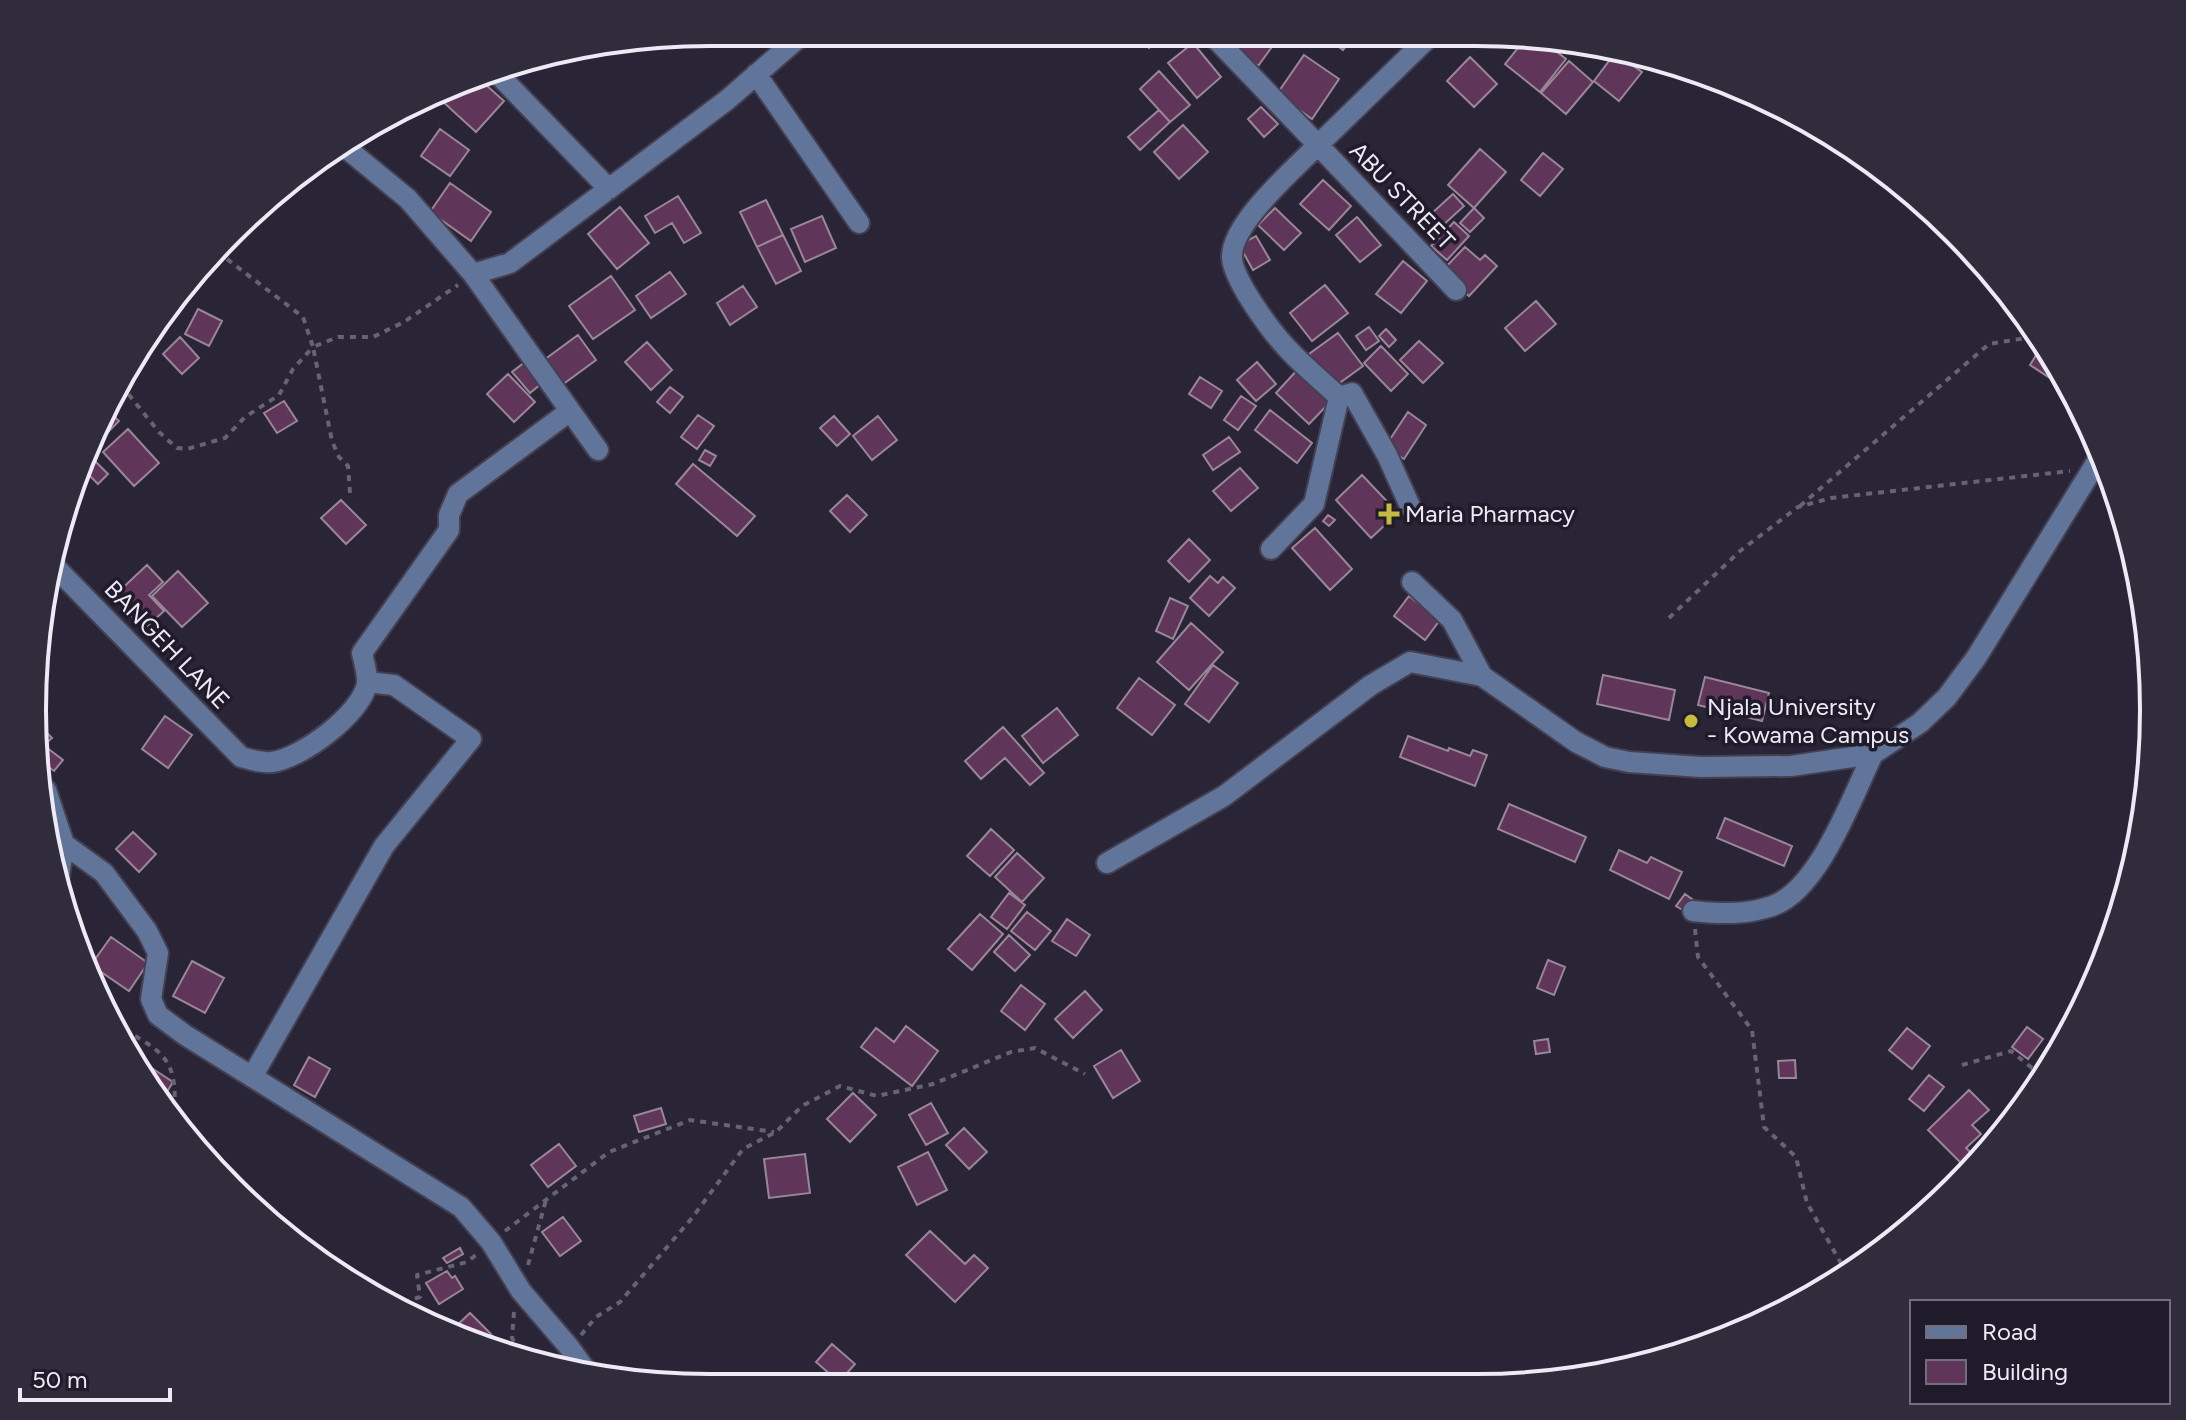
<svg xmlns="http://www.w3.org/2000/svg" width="2186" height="1420" font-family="Figtree,sans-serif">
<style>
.building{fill:#5f355a;stroke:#998696;stroke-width:2}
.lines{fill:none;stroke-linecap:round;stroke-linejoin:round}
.minor-casing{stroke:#444051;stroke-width:24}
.path{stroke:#686373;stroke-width:4;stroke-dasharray:6 6;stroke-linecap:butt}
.minor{stroke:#61749a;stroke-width:20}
.poi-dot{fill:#c5bc3d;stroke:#201b2b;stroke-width:3}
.labels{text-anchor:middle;stroke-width:7;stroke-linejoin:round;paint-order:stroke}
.street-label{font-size:24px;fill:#edeaf6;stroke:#201b2b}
.poi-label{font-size:24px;fill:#edeaf6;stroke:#201b2b;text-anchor:start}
.rim{fill:none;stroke:#edeaf6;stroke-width:4}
</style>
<rect width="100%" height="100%" fill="#292436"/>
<path class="building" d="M1137,35H1163L1149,48Z
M1222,36H1280L1258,66L1221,38Z
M1324,36H1353L1343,50Z
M1526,38H1539L1566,59L1540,92L1505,64Z
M1193,43L1221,77L1197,98L1168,63Z
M1615,53L1642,72L1619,101L1594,81Z
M1304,55L1339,79L1312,119L1277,94Z
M1470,57L1497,84L1474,107L1447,81Z
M1569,61L1593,82L1566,114L1541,93Z
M1159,71L1190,105L1170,122L1140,89Z
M476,76L504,101L476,132L441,100L453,87Z
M1261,107L1278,124L1264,137L1248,119Z
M1159,110L1170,122L1140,150L1128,137Z
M1183,125L1208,152L1179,179L1154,152Z
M440,129L469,150L450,176L421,156Z
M1480,149L1506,172L1474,208L1448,185Z
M1543,153L1563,169L1540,196L1521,180Z
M1323,180L1351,206L1329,230L1300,204Z
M450,183L491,212L471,241L430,212Z
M1453,194L1464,206L1442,226L1431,214Z
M678,196L701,233L684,243L672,223L655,233L645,216Z
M766,200L783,235L757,247L740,212Z
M620,207L649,243L617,269L588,234Z
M1275,208L1301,233L1284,250L1258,225Z
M1474,208L1484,218L1470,232L1460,223Z
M822,216L836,248L805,262L791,229Z
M1357,217L1381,245L1360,262L1336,235Z
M1454,222L1469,236L1447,260L1431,246Z
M1947,226L1967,248L1943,233Z
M783,235L801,271L776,284L757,247Z
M1256,236L1270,260L1253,270L1239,245Z
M1465,247L1480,260L1485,255L1497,266L1469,296L1442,271Z
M1403,261L1427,281L1401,313L1376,294Z
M670,272L686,294L651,318L636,296Z
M611,276L635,310L593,339L569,306Z
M1325,285L1348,313L1312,341L1290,313Z
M743,286L757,307L730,325L717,303Z
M2005,288L2012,295L2008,300L2001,295Z
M2015,299L2028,320L2025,325L2006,311Z
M1536,301L1556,324L1525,351L1505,328Z
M198,309L222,321L209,346L185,334Z
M1369,327L1379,341L1366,350L1356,336Z
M1386,329L1396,340L1389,347L1379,336Z
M1338,333L1363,366L1334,387L1309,354Z
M578,335L596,360L562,385L544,360Z
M180,337L199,358L182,374L163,354Z
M1419,341L1443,363L1423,383L1400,360Z
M647,342L672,370L651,390L625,362Z
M2043,344L2074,394L2030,365Z
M1381,346L1408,374L1391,391L1364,363Z
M525,362L542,383L530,393L512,372Z
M1257,362L1276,384L1256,401L1237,380Z
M1299,368L1332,400L1309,424L1276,393Z
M508,374L535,402L514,422L487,394Z
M1200,377L1222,391L1211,408L1189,394Z
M670,387L683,397L670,413L657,402Z
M1241,396L1256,406L1238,430L1224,420Z
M284,401L297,421L277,433L264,413Z
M107,410L119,421L96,444L91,438Z
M1270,410L1312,443L1297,463L1255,430Z
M1408,412L1426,425L1404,459L1385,447Z
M698,415L714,426L697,449L681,437Z
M834,416L850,434L837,446L820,428Z
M878,416L897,440L872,460L853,436Z
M128,429L159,463L134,486L103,452Z
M1229,437L1240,452L1213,470L1203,455Z
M705,450L716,456L710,466L699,460Z
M93,459L108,474L98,484L83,469Z
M693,464L755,516L737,536L676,484Z
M1240,468L1258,488L1231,511L1213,491Z
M1362,475L1398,513L1371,538L1336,500Z
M847,495L867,515L850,532L830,511Z
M341,500L366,525L346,544L321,518Z
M1328,515L1335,520L1329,526L1323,521Z
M1315,528L1352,569L1330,590L1292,548Z
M1189,539L1210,560L1189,582L1168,561Z
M147,565L163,582L149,595L164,611L144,629L113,597Z
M178,571L208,603L182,627L152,596Z
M1210,576L1218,583L1223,577L1235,588L1209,616L1190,598Z
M1409,596L1440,620L1425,640L1394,616Z
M1170,598L1188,606L1173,639L1156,631Z
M1191,623L1223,652L1189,690L1157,662Z
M1213,665L1238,683L1209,722L1185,704Z
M1603,675L1675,690L1669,720L1597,704Z
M1705,677L1769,693L1762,721L1698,705Z
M1139,678L1175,705L1152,735L1117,708Z
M1057,708L1078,735L1043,763L1022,736Z
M165,716L192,735L168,768L142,749Z
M39,725L52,738L41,748Z
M1003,727L1044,773L1030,785L1005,758L981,779L965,761Z
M1408,736L1448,751L1449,748L1470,756L1473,750L1487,755L1475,786L1400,757Z
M46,747L63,760L54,771L43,763L42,753Z
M1509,804L1586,837L1575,862L1498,829Z
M1725,818L1792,846L1784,866L1717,838Z
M991,829L1014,850L990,876L967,856Z
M133,832L156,854L139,872L116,849Z
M1619,850L1647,863L1651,857L1682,872L1669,899L1610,870Z
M1017,853L1044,878L1022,902L995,877Z
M1009,893L1025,905L1007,929L991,917Z
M1685,894L1692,899L1684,911L1676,906Z
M1027,912L1051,931L1035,950L1011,931Z
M980,914L1003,934L972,970L948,949Z
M1067,919L1090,935L1076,956L1052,941Z
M1009,935L1030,955L1015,971L994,952Z
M111,937L148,963L129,991L91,965Z
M1548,960L1565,967L1554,995L1537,988Z
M192,961L224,978L205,1013L173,996Z
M1021,985L1045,1004L1025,1030L1001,1011Z
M1085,991L1102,1010L1073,1038L1055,1019Z
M906,1026L938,1051L912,1086L861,1047L876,1028L894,1042Z
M2027,1027L2043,1039L2028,1059L2012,1047Z
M1907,1028L1930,1046L1912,1069L1889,1050Z
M1548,1039L1550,1052L1536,1054L1534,1041Z
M1121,1050L1140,1081L1113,1098L1094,1066Z
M309,1057L330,1069L315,1097L294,1085Z
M1795,1060L1796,1078H1779L1778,1061Z
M141,1061L173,1082L163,1098L138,1067Z
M1929,1075L1944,1087L1924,1111L1909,1099Z
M1969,1090L1989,1110L1972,1125L1981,1134L1966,1148L1979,1160L1968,1170L1928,1130Z
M853,1093L876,1115L850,1142L827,1119Z
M931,1103L948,1133L926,1145L909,1115Z
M661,1108L666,1124L639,1132L634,1116Z
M964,1128L987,1152L969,1169L946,1145Z
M559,1144L576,1166L548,1187L531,1165Z
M928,1152L947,1190L917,1205L898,1167Z
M805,1154L810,1193L769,1198L764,1159Z
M563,1217L581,1241L560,1256L542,1232Z
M930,1231L965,1264L974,1255L988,1268L955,1302L906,1255Z
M460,1248L463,1254L447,1263L443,1258Z
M447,1271L452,1278L455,1276L463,1289L439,1304L426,1283Z
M470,1313L491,1334L484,1341L459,1333L454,1328Z
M493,1336L505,1347L488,1342Z
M832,1344L855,1364L839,1382L816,1362Z"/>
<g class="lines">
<g class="minor-casing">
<path id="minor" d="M1212,35L1318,145C1295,168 1232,223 1232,256C1231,277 1270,330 1285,346C1301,364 1321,380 1339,397L1352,393L1387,455L1410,506
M1429,37L1318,145L1456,290
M492,68L609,189
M756,74L859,223
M340,143L408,199L473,274L598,450
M473,274L510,263L727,100L804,33
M1271,549L1314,504L1339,397
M56,568L241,757C252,760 261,763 272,762C302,758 361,714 367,684C368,675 364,662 362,653L449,530V515L458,494L570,411
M1412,582L1452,620L1482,676
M46,790L64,844L57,889
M64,844L104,873L147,931L158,953L151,999L158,1015L185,1035L461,1207L491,1242L521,1291L569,1347L587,1372
M1107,863L1224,796L1371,685L1410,662L1482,676L1576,742L1605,757L1629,762L1701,767L1791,766L1873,754L1920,723L1947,697L1976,658L2101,455
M1693,911C1720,914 1746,915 1772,906C1819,890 1852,797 1873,754
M252,1077L384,846L471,739L394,685L367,682"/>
</g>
<path class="path" d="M121,385L159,432L177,448L187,449L225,438L245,417L279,395L293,369L313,347L303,317L219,253
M350,493L348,466L339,457L332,441L313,347L338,337H373L404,322L458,285
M1800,506L1989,344L2038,336
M1669,618L1740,551L1798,507L1831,498L2070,471
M1695,929L1698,957L1752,1030L1764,1127L1796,1157L1807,1203L1847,1274
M114,1024C158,1050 179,1054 174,1112
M1962,1065L2011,1051L2032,1068L2053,1063
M505,1231L609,1152L690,1120L774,1132
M528,1265L546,1200
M392,1306L420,1297L417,1275L467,1262L476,1255
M514,1312L512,1338L519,1351
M581,1335L596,1317L620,1302L692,1218L743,1149L776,1132L802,1106L840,1086L877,1096L933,1084L1011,1052L1035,1048L1085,1074"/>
<use href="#minor" class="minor"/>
</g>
<g class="poi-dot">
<path d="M1385 502h8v8h8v8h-8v8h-8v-8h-8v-8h8z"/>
<circle cx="1691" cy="721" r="8"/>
</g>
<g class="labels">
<g class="street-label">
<text transform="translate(1402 196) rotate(46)" y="8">ABU STREET</text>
<text transform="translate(167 645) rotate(46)" y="8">BANGEH LANE</text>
</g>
<g class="poi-label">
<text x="1405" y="522">Maria Pharmacy</text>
<text x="1707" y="715">Njala University<tspan x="1707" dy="28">- Kowama Campus</tspan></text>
</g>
</g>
<path d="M0 0H2186V1420H0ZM710 46H1476A664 664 0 0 1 2140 710V710A664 664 0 0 1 1476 1374H710A664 664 0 0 1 46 710V710A664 664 0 0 1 710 46Z" fill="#302c3b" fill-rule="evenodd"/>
<path class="rim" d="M710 46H1476A664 664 0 0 1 2140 710V710A664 664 0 0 1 1476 1374H710A664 664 0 0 1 46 710V710A664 664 0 0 1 710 46Z"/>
<rect x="1910" y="1300" width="260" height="104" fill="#201b2b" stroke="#726e7c" stroke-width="2"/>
<rect x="1926" y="1326" width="40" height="12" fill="#61749a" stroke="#726e7c" stroke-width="2"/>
<text x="1982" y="1340" font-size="24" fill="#edeaf6">Road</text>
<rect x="1926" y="1360" width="40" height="24" fill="#5f355a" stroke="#726e7c" stroke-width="2"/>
<text x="1982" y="1380" font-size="24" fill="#edeaf6">Building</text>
<path d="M20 1388v12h150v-12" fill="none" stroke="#edeaf6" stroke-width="4"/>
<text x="32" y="1388" font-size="24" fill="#edeaf6" stroke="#201b2b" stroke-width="6" paint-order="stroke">50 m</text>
</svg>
